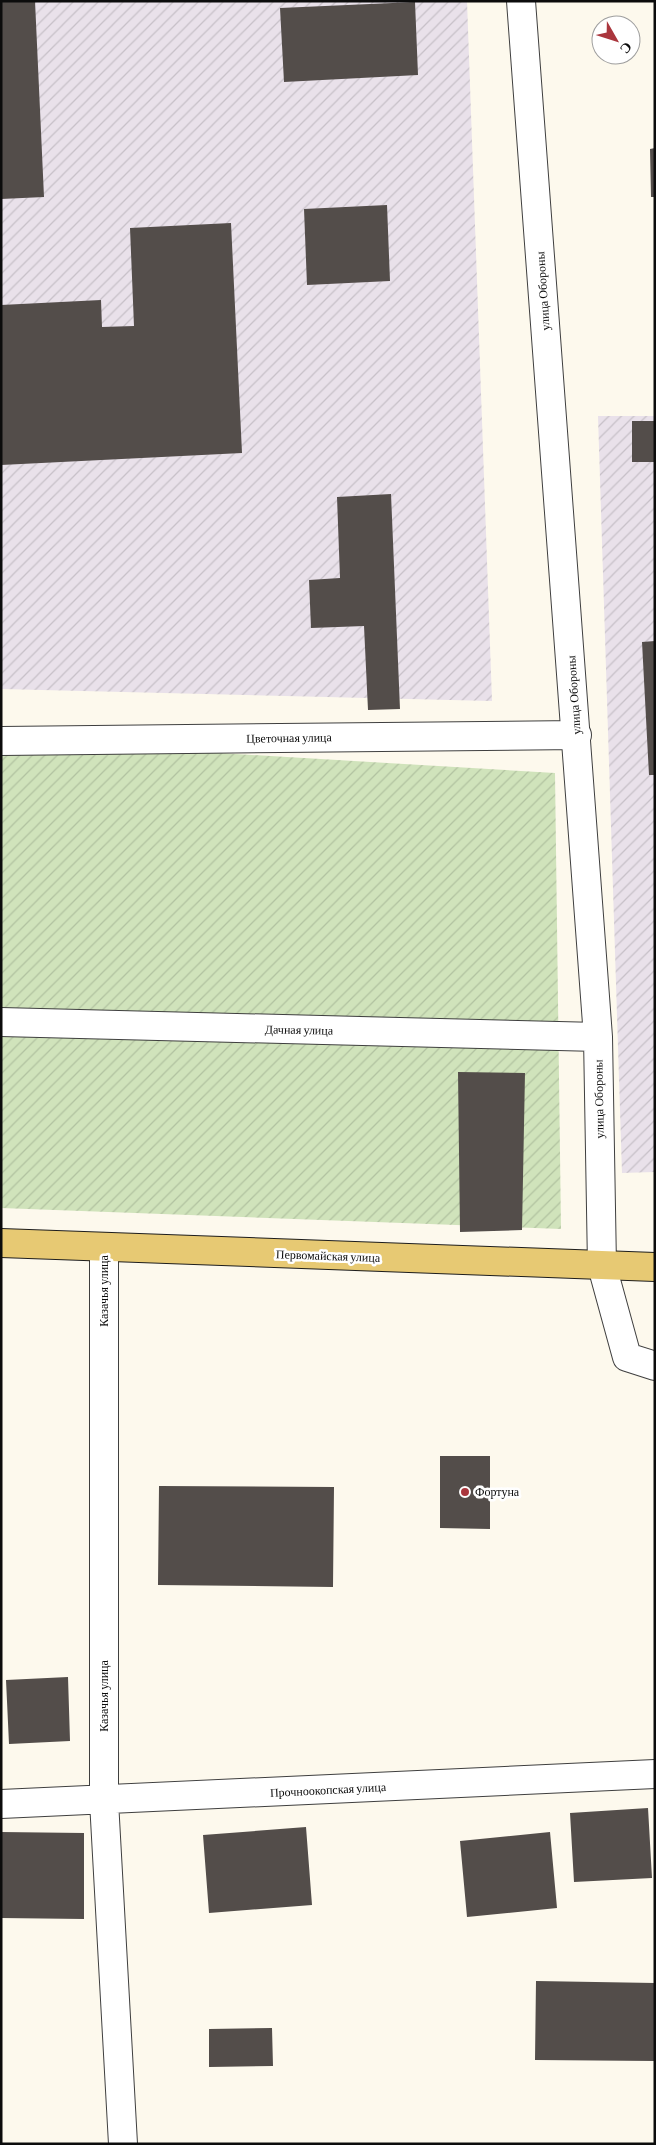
<svg xmlns="http://www.w3.org/2000/svg" width="656" height="2145" font-family="'Crimson Pro',serif">
<style>
.industrial{fill:url(#industrial-furrows)}
.garden{fill:url(#garden-furrows)}
.building{fill:#534d4a}
.lines{fill:none;stroke-linecap:round;stroke-linejoin:round}
.minor-casing{stroke:#3f3f3f;stroke-width:30}
.major-casing{stroke:#1d1d1d;stroke-width:30}
.minor{stroke:#fff;stroke-width:28}
.major{stroke:#e7c973;stroke-width:28}
.poi-dot{fill:#aa363d;stroke:#fff;stroke-width:2}
.labels{text-anchor:middle;stroke-width:5;stroke-linejoin:round;paint-order:stroke}
.street-label{font-size:12px;fill:#0c0c0c;stroke:#fff}
.poi-label{font-size:12px;fill:#0c0c0c;stroke:#fff;text-anchor:start}
</style>
<defs>
<pattern id="industrial-furrows" width="10" height="10" patternUnits="userSpaceOnUse" patternTransform="scale(1.25)"><rect width="10" height="10" fill="#e9e1ea"/><path d="M-1 1l2-2M0 10L10 0M9 11l2-2" fill="none" stroke="#c7c0c8"/></pattern>
<pattern id="garden-furrows" width="10" height="10" patternUnits="userSpaceOnUse" patternTransform="scale(1.25)"><rect width="10" height="10" fill="#d0e3bb"/><path d="M-1 1l2-2M0 10L10 0M9 11l2-2" fill="none" stroke="#b1c2a0"/></pattern>
</defs>
<rect width="100%" height="100%" fill="#fdf9ed"/>
<path class="industrial" d="M1,1H467L492,701L1,689Z
M598,416H655V1172L622,1173Z"/>
<path class="garden" d="M1,740L555,773L561,1229L1,1208Z"/>
<path class="building" d="M1,1H35L44,197L1,199Z
M415,2L418,75L284,82L280,8Z
M655,148V197H651L650,149Z
M387,205L390,281L307,285L304,209Z
M231,223L242,453L1,465V305L101,300L102,327L134,326L130,228Z
M632,421H655V462H632Z
M391,494L400,709L368,710L364,626L311,628L309,580L340,578L337,497Z
M655,641V775H649L642,642Z
M458,1072L525,1073L522,1230L460,1232Z
M440,1456H490V1529L440,1528Z
M159,1486L334,1487L333,1587L158,1585Z
M68,1677L70,1741L9,1744L6,1680Z
M648,1808L652,1878L574,1882L570,1813Z
M306,1827L312,1905L209,1913L203,1835Z
M1,1832L84,1833V1919L1,1918Z
M550,1832L557,1908L467,1917L460,1841Z
M536,1981L655,1983V2061L535,2060Z
M272,2028L273,2066L209,2067V2029Z"/>
<g class="lines">
<g class="minor-casing">
<path id="minor" d="M521,1L598,1037L602,1266L627,1357L655,1366
M1,741L577,735
M1,1022L598,1037
M104,1247V1801L123,2144
M1,1804L655,1774"/>
</g>
<g class="major-casing">
<path id="major" d="M1,1243L655,1267"/>
</g>
<use href="#minor" class="minor"/>
<use href="#major" class="major"/>
</g>
<circle class="poi-dot" cx="465" cy="1492" r="5"/>
<g class="labels">
<g class="street-label">
<text transform="translate(543 291) rotate(-94)" y="4">улица Обороны</text>
<text transform="translate(574 695) rotate(-94)" y="4">улица Обороны</text>
<text transform="translate(289 738) rotate(-1)" y="4">Цветочная улица</text>
<text transform="translate(299 1030) rotate(1)" y="4">Дачная улица</text>
<text transform="translate(599 1099) rotate(-91)" y="4">улица Обороны</text>
<text transform="translate(328 1256) rotate(2)" y="4">Первомайская улица</text>
<text transform="translate(104 1291) rotate(-90)" y="4">Казачья улица</text>
<text transform="translate(104 1696) rotate(-90)" y="4">Казачья улица</text>
<text transform="translate(328 1790) rotate(-3)" y="4">Прочноокопская улица</text>
</g>
<g class="poi-label">
<text x="475" y="1496">Фортуна</text>
</g>
</g>
<rect width="656" height="2145" fill="none" stroke="#0c0c0c" stroke-width="5"/>
<g transform="translate(616 40) rotate(129)"><circle r="24" fill="#ffffff" stroke="#9e9e9e"/>
<path d="M0-4L9 19L0 12L-9 19Z" fill="#aa363d"/>
<text y="-8" font-size="14" font-weight="bold" text-anchor="middle" fill="#0c0c0c">С</text>
</g>
</svg>
